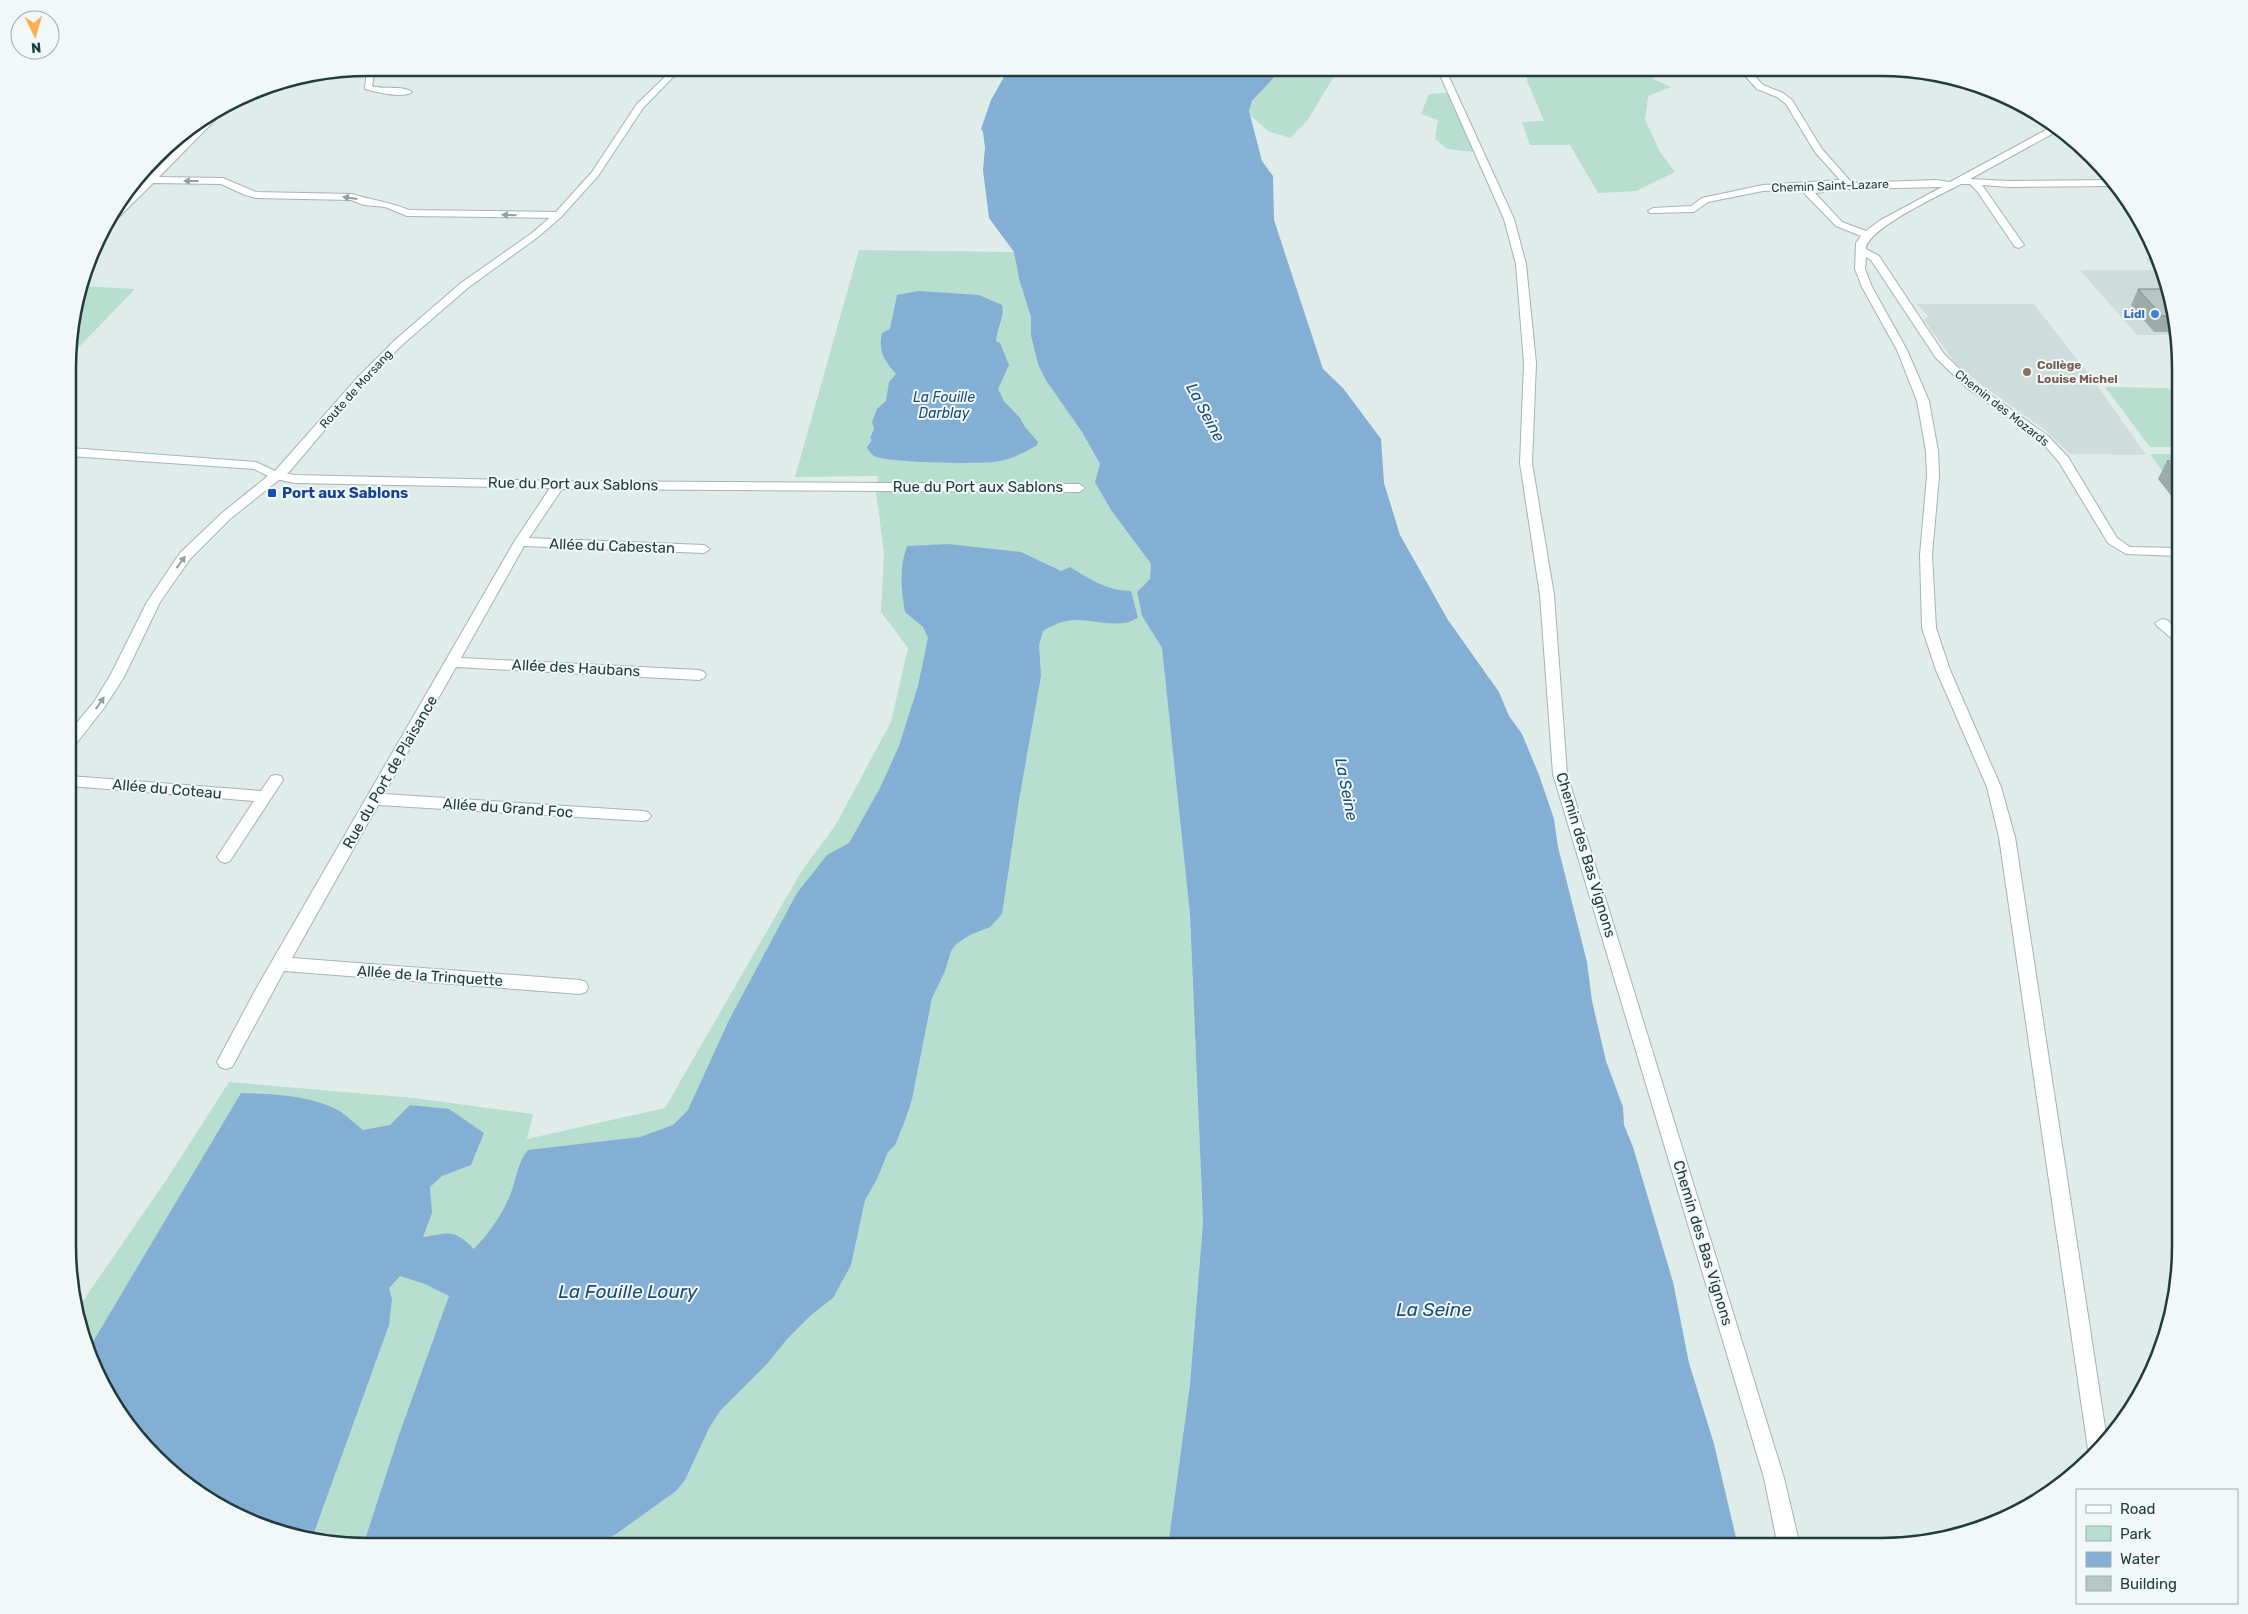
<svg xmlns="http://www.w3.org/2000/svg" width="2248" height="1614" font-family="Rubik,sans-serif">
<style>
.built{fill:#cedcda}
.green{fill:#b7dece}
.water{fill:#84afd4}
.lines{fill:none;stroke-linecap:round;stroke-linejoin:round}
.street-casing{stroke:#a3b4b3;stroke-width:2}
.secondary-casing{stroke:#9eb8b7;stroke-width:2}
.street{fill:#fff;fill-rule:evenodd}
.secondary{fill:#fff;fill-rule:evenodd}
.wall{fill:#9caba9}
.building{fill:#b5c7c4;stroke:#7f8b89}
.oneway{fill:#909e9e}
.shop-dot{fill:#3f7fe0;stroke:#f1f8f7;stroke-width:2}
.education-dot{fill:#8d6e63;stroke:#f1f8f7;stroke-width:2}
.transit-dot{fill:#1a4fb4;stroke:#f1f8f7;stroke-width:2}
.labels{text-anchor:middle;stroke-width:4;stroke-linejoin:round;paint-order:stroke}
.far-street-label{font-size:12px;fill:#203c3d;stroke:#f1f8f7}
.far-shop-label{font-size:12px;font-weight:bold;fill:#366cbe;stroke:#f1f8f7;text-anchor:end}
.far-education-label{font-size:12px;font-weight:bold;fill:#785e54;stroke:#f1f8f7;text-anchor:start}
.far-water-label{font-size:14px;font-style:italic;fill:#174b7c;stroke:#f1f8f7}
.street-label{font-size:15px;fill:#203c3d;stroke:#f1f8f7}
.transit-label{font-size:15px;font-weight:bold;fill:#164399;stroke:#f1f8f7;text-anchor:start}
.water-label{font-size:16px;font-style:italic;fill:#174b7c;stroke:#f1f8f7}
.near-water-label{font-size:19px;font-style:italic;fill:#174b7c;stroke:#f1f8f7}
.rim{fill:none;stroke:#203c3d;stroke-width:2.5}
</style>
<rect width="100%" height="100%" fill="#e0ecea"/>
<path class="built" d="M2145,258H2155L2176,335H2137L2080,270H2155Z
M1917,304H2034L2094,381L2146,455L2070,454L2044,429L1983,386L1956,364L1924,320L1928,316Z"/>
<path class="green" d="M1283,68H1339L1307,121L1290,138L1268,131L1249,114L1251,103Z
M1528,68H1655L1653,79L1671,87L1648,96L1645,120L1660,152L1675,172L1636,191L1598,193L1570,145H1530L1522,122L1544,121L1527,81Z
M1447,93L1474,152L1447,149L1435,139L1438,120L1421,114L1429,94Z
M859,250L1014,252L1019,279L1031,317V336L1038,364L1045,379L1082,432L1100,464L1111,510L1151,564L1150,579L1137,592L1142,616L1162,648L1190,915L1203,1222L1190,1384L1168,1546H349L272,1530L185,1484L108,1396L78,1308L167,1179L229,1082L414,1098L533,1114L527,1139L665,1108L801,872L835,826L891,722L908,648L881,612L884,553L876,492L878,476L795,477Z
M83,286L135,289L78,348L70,347V330Z
M2105,387L2168,388L2180,402V447H2150Z
M2150,454H2180V476H2166Z"/>
<path class="water" d="M1009,68H1283L1252,101L1249,111L1262,161L1273,176L1274,220L1323,369L1343,388L1381,439L1384,483L1400,535L1448,620L1499,692L1509,716L1522,734L1539,775L1554,819L1558,847L1587,962L1592,1001L1606,1061L1623,1107L1624,1125L1633,1147L1673,1282L1689,1363L1714,1444L1738,1546H1168L1190,1384L1203,1222L1190,915L1162,648L1142,616L1137,592L1150,579L1151,564L1111,510L1095,482L1100,464L1082,432L1045,379L1038,364L1031,336V317L1019,279L1014,252L989,218L983,170L985,148L983,132L981,129L991,100Z
M918,291L979,295L1002,305C1005,316 997,328 996,341L1000,343L1009,365L998,389L1004,401L1020,418L1025,427L1038,442L1037,445C1024,453 1010,460 994,462C977,464 887,463 874,456C871,454 868,450 867,447L872,440L870,438L874,429L872,422L877,409L886,401L889,382L896,374C884,360 878,352 882,333L890,329L897,295Z
M948,544L1021,552L1061,571L1070,567C1090,579 1107,591 1131,591L1138,618C1134,619 1129,623 1124,623C1091,626 1076,610 1043,631L1039,645L1041,676L1019,800L1002,914L990,927L970,935L956,944L951,951L945,971L932,998L912,1099L906,1118L895,1145L888,1152L877,1179L865,1200L851,1265L833,1298L811,1315L787,1339L767,1364L720,1411L709,1428L685,1480L676,1491L616,1534L595,1546H363L400,1432L449,1296L425,1284L400,1276L389,1288L392,1299L389,1325L312,1538L272,1530L185,1484L108,1396L91,1345L241,1093C272,1094 309,1095 338,1110C346,1115 355,1124 363,1130L390,1125L410,1105L449,1109L484,1133L471,1165L442,1176L430,1187L432,1213L423,1237C449,1234 452,1227 474,1249C490,1232 504,1212 512,1190C517,1175 518,1162 528,1150L640,1137L673,1125L688,1110L729,1020L797,893L827,855L849,843L880,788L899,746L918,686L928,638L923,627L905,612C901,588 899,568 907,546Z"/>
<g class="lines">
<g class="street-casing">
<path id="street" d="M367,68H375L372,86C384,90 403,85 412,92C403,99 376,92 365,89Z
M1437,68H1445L1514,219L1526,264L1536,363L1532,463L1554,595L1567,774L1784,1478L1800,1546H1778L1764,1478L1553,774L1540,595L1520,463L1524,363L1516,264L1504,219Z
M1738,68H1747L1763,85L1783,93L1792,100L1822,149L1852,183L1936,180L1950,182L2055,125L2061,129L1970,179L2009,181L2113,180L2116,186L2009,187L1982,185L2024,245L2019,248L2015,247L1977,191L1970,184H1961C1942,194 1866,229 1866,249L1879,256L1944,354L1975,384L2048,436L2068,457L2117,538L2130,547L2180,548V556L2126,554L2108,543L2059,462L2040,440L1967,388L1936,358L1871,260L1866,257L1865,269L1872,287L1907,350L1929,401L1938,451L1939,476L1932,555L1936,628L1950,670L2001,787L2015,837L2107,1440L2091,1456L2088,1449L1999,837L1987,787L1936,670L1922,628L1920,555L1927,476L1926,451L1917,401L1897,350L1862,287L1855,269L1856,243L1861,236L1836,226L1802,191L1807,188H1823V192L1815,193L1842,222L1866,231L1879,221L1942,187L1849,189L1839,186L1763,191L1708,202L1694,212L1650,213L1648,211L1653,208L1691,206L1702,198L1763,185L1840,180L1815,152L1786,104L1777,97L1757,89Z
M219,112V116L159,177L223,178L256,192L352,194C371,200 390,202 409,210L558,212L563,215L558,218L407,216L385,207L364,205L351,200L256,198L245,195L221,184L153,183L111,225H106L127,199L204,121Z
M275,471L295,475L558,481L1079,484L1085,488L1079,492L562,489L529,538L704,545L710,549L704,553L524,546L461,658L699,670L704,672L706,675L704,678L699,680L456,667L384,794L643,811L648,812L651,816L648,820L643,821L378,805L292,958L580,980L586,982L588,987L586,992L580,994L284,971L232,1067L226,1069L220,1067L217,1062L256,989L514,542L550,488L295,483L271,478L269,475L271,472Z
M2162,619L2167,620L2180,631V642L2175,641L2157,626L2155,623Z
M276,775L281,776L283,780L230,861L225,863L220,861L217,857L254,801L70,786V776L261,791L271,776Z"/>
</g>
<g class="secondary-casing">
<path id="secondary" d="M674,68H682L643,108L598,176L561,217L538,237L469,287L403,344L366,381L290,471L230,519L190,559L160,602L124,677L104,708L75,745L70,746V731L94,702L110,676L147,602L180,553L222,513L268,476L254,469L70,456V448L256,462L275,471L358,377L395,340L461,283L532,233L555,213L592,172L637,104Z"/>
</g>
<use href="#street" class="street"/>
<use href="#secondary" class="secondary"/>
</g>
<path class="wall" d="M2138,289H2164L2178,344L2168,332H2154L2131,305Z
M2167,461H2180V507L2158,479Z"/>
<path class="building" d="M2138,289H2164L2171,316H2162Z
M2167,461H2180V477Z"/>
<defs><path id="oneway-solid" d="M-6-.8H1V-3.2L6.5 0L1 3.2V.8H-6Z" transform="scale(1.25)"/></defs>
<g class="oneway">
<use href="#oneway-solid" transform="translate(191 181) rotate(-180)"/>
<use href="#oneway-solid" transform="translate(350 198) rotate(-172)"/>
<use href="#oneway-solid" transform="translate(509 215) rotate(-179)"/>
<use href="#oneway-solid" transform="translate(181 562) rotate(-54)"/>
<use href="#oneway-solid" transform="translate(100 703) rotate(-55)"/>
</g>
<circle class="shop-dot" cx="2155" cy="314" r="5"/>
<circle class="education-dot" cx="2027" cy="372" r="5"/>
<rect class="transit-dot" x="267" y="488" width="10" height="10" rx="2.5"/>
<g class="labels">
<g class="far-street-label">
<text transform="translate(1830 186) rotate(-2)" y="4">Chemin Saint-Lazare</text>
<text transform="translate(356 389) rotate(-48)" y="4">Route de Morsang</text>
<text transform="translate(2002 408) rotate(38)" y="4">Chemin des Mozards</text>
</g>
<g class="far-shop-label">
<text x="2145" y="318">Lidl</text>
</g>
<g class="far-education-label">
<text x="2037" y="369">Collège<tspan x="2037" dy="14">Louise Michel</tspan></text>
</g>
<g class="far-water-label">
<text x="944" y="402">La Fouille<tspan x="944" dy="16">Darblay</tspan></text>
</g>
<g class="street-label">
<text transform="translate(573 484) rotate(1)" y="5">Rue du Port aux Sablons</text>
<text x="978" y="492">Rue du Port aux Sablons</text>
<text transform="translate(612 546) rotate(2)" y="5">Allée du Cabestan</text>
<text transform="translate(576 668) rotate(3)" y="5">Allée des Haubans</text>
<text transform="translate(390 772) rotate(-60)" y="5">Rue du Port de Plaisance</text>
<text transform="translate(167 789) rotate(5)" y="5">Allée du Coteau</text>
<text transform="translate(508 808) rotate(4)" y="5">Allée du Grand Foc</text>
<text transform="translate(1586 855) rotate(73)" y="5">Chemin des Bas Vignons</text>
<text transform="translate(430 976) rotate(4)" y="5">Allée de la Trinquette</text>
<text transform="translate(1703 1243) rotate(73)" y="5">Chemin des Bas Vignons</text>
</g>
<g class="transit-label">
<text x="282" y="498">Port aux Sablons</text>
</g>
<g class="water-label">
<text transform="translate(1206 412) rotate(62)" y="6">La Seine</text>
<text transform="translate(1347 789) rotate(79)" y="6">La Seine</text>
</g>
<g class="near-water-label">
<text x="628" y="1298">La Fouille Loury</text>
<text x="1434" y="1316">La Seine</text>
</g>
</g>
<path d="M0 0H2248V1614H0ZM368 76H1880A292 292 0 0 1 2172 368V1246A292 292 0 0 1 1880 1538H368A292 292 0 0 1 76 1246V368A292 292 0 0 1 368 76Z" fill="#f1f8f7" fill-rule="evenodd"/>
<path class="rim" d="M368 76H1880A292 292 0 0 1 2172 368V1246A292 292 0 0 1 1880 1538H368A292 292 0 0 1 76 1246V368A292 292 0 0 1 368 76Z"/>
<rect x="2076" y="1489" width="162" height="115" fill="#f1f8f7" stroke="#9dadad"/>
<rect x="2086" y="1505" width="25" height="8" fill="#ffffff" stroke="#9dadad"/>
<text x="2120" y="1514" font-size="15" fill="#203c3d">Road</text>
<rect x="2086" y="1526" width="25" height="15" fill="#b7dece" stroke="#9dadad"/>
<text x="2120" y="1539" font-size="15" fill="#203c3d">Park</text>
<rect x="2086" y="1552" width="25" height="15" fill="#84afd4" stroke="#9dadad"/>
<text x="2120" y="1564" font-size="15" fill="#203c3d">Water</text>
<rect x="2086" y="1576" width="25" height="15" fill="#b5c7c4" stroke="#9dadad"/>
<text x="2120" y="1589" font-size="15" fill="#203c3d">Building</text>
<g transform="translate(35 35) rotate(175)"><circle r="24" fill="#f1f8f7" stroke="#9dadad"/>
<path d="M0-4L9 19L0 12L-9 19Z" fill="#fab050"/>
<text y="-8" font-size="14" font-weight="bold" text-anchor="middle" fill="#203c3d">N</text>
</g>
</svg>
